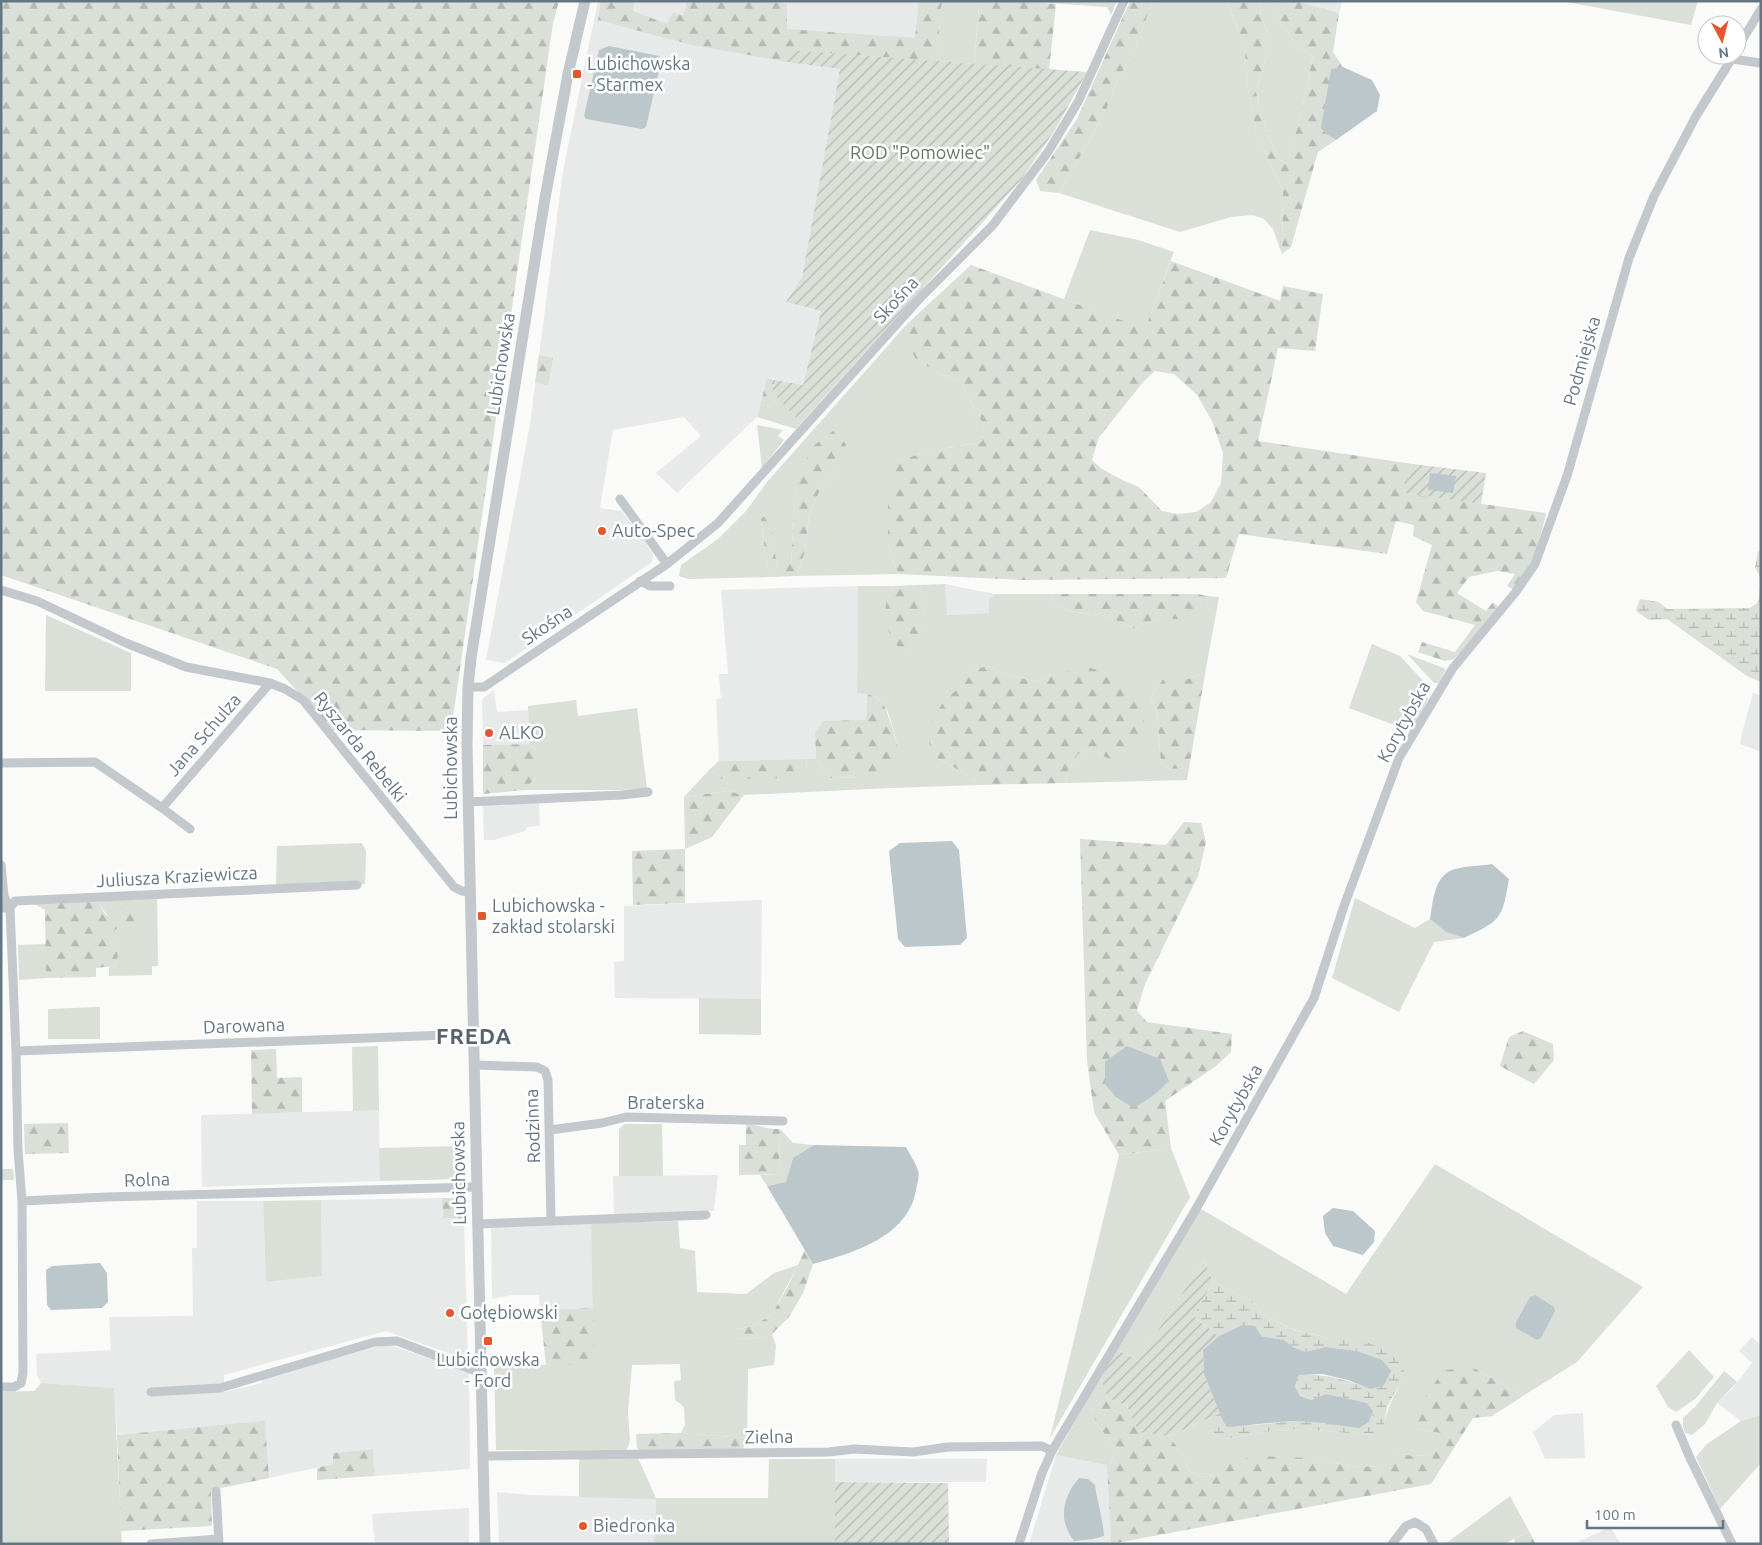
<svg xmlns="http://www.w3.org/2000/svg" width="1762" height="1545" font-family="Ubuntu,sans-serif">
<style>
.built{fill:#e8e9e9}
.grass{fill:#dadfd7}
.forest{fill:url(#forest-firs);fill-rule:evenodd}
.wetland{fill:url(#wetland-marsh)}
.garden{fill:url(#garden-furrows)}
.water{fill:#bbc7cb}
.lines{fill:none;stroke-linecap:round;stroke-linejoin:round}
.minor{stroke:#c3c8cc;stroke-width:9}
.tertiary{stroke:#c3c8cc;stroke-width:11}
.poi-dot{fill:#e4572e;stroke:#fff;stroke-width:2}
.labels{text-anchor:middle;stroke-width:5;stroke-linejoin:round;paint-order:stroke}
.poi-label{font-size:18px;fill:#657683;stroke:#fff;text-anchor:start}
.park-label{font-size:18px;fill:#687a64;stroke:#fff}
.street-label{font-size:18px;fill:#657683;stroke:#fff}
.district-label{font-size:22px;font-weight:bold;letter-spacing:1px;fill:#57646e;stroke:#fff}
</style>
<defs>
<pattern id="forest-firs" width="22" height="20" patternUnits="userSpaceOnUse" patternTransform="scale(1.25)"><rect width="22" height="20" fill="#dadfd7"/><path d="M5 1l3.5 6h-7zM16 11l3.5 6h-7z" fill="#b4b9b4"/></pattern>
<pattern id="wetland-marsh" width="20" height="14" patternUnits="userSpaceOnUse" patternTransform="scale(1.25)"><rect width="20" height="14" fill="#dadfd7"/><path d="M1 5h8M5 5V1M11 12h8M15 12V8" fill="none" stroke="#b4b9b4"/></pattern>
<pattern id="garden-furrows" width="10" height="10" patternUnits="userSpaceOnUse" patternTransform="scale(1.25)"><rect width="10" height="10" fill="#dadfd7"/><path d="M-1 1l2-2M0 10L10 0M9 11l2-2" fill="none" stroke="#b4b9b4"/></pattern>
</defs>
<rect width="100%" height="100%" fill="#fafaf8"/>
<path class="built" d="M598,1H942L936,61L852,55L788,62L840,69L802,277L786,302L821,311L803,385L767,378L757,417L677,493L656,473L701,436L684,417L613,430L600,508L622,511L653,554L652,562L505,663L486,660L530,424L563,171Z
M1296,1H1342L1339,13Z
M945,584L995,594L989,599V613L947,615Z
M858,586L857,693H867L866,720L815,732L816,759L719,761L716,699L721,698L719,674H728L721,590Z
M494,690L497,712L528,710L529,744L483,745L482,699Z
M1753,693L1761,696V752L1740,744L1742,733Z
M539,803L540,826L527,827L525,831L494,840H484L483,805Z
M762,900L761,999L615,998L614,962L624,961V906Z
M379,1110L380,1181L202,1187L201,1115Z
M718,1175L714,1211L614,1215L613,1176Z
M442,1198L443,1218H464L468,1360L386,1331L224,1375V1392L262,1383V1378L387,1344L469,1372L470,1469L374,1476L372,1449L333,1453L334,1464L269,1478L265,1422L117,1435L114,1388L41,1383L37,1375L36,1354L111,1350L109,1317L193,1316L192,1248H197V1201H263L266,1282L322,1276L321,1200Z
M591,1223L594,1308L540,1310L539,1295H512L492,1299L491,1228Z
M1752,1337L1761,1345V1415L1741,1421L1717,1403L1732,1389L1752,1363L1739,1351Z
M1583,1413L1585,1458L1545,1459L1533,1432L1554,1415Z
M1056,1455L1107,1465L1111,1544H1029Z
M835,1459H987L986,1482H835Z
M497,1492L532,1495L656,1498L654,1544H499Z
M469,1508V1544H375L372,1514Z
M1610,1527L1621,1544H1573Z"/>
<path class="grass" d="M942,1H984L979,7L974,64L936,61Z
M1022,1H1117L1111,15L1107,7Z
M1153,1H1227L1244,46L1249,95L1256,134L1283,191L1282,254L1273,229L1264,219L1253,215L1231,217L1180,232L1059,193L1106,111L1113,90L1135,48Z
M1258,1H1274L1277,18L1289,33L1296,46L1313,56L1301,115L1287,164L1278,159L1265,127L1256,92L1270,44Z
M1561,1H1698L1691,25Z
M1090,230L1138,240L1174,252L1145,330L1064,299Z
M907,324L906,336L938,373L961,383L984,426L982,442L930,451L897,461L888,545L898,574L797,576L805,551L809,515L820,490L839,467L796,484L791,564L777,565L773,541V521L761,519L767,568L771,577L688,579L679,576L681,565L718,539L746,511L767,482Z
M777,397L801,423L796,429L757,417L760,406L771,405Z
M757,425L783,430L778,436L784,440L762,468Z
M945,584L947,615L989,613V599L995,594H1053L1052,603L1069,611L1106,616L1136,629L1157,618H1172L1208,608L1207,596L1219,597L1205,674L1187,679H1163L1151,697L1157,714L1161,764L1170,769L1189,768L1187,780L1065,783L1069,768L1078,754L1090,750L1112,760L1052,674L1040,682L1011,676L989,666L975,669L963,685L946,698L937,758L964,773L979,785L890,788L744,795L728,791L684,797L710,769L722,779L807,770L806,759H816L829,778L862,777L897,745C895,734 889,710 883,703C877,696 865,693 857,693L858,586H893L887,599L905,651L920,636L924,618L920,585Z
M46,615L131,653V691H45Z
M1372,644L1400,656L1426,684L1428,699L1413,732L1349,708Z
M1407,654L1446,669L1439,683H1434Z
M576,700L578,716L637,708L647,789L619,790H525L538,774V752L529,744L528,706Z
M362,843L366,851L365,884L276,887L277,846Z
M157,897L158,966H152V975L109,976V967L115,966L118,956L112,932L118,928C111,918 103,911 96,900Z
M1355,898L1415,928L1430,919L1446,932L1464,938L1434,942L1399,1012L1332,978Z
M46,944V978L19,980L18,945Z
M699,998L761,999V1035L699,1034Z
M100,1007V1039H48V1009Z
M378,1046L379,1110L353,1111L352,1047Z
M625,1124H662L663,1176H619V1129Z
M780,1129L793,1143L814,1145L793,1158L786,1182L767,1186L760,1175L779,1174Z
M462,1146V1179L380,1181L379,1148Z
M1171,1148L1190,1197L1050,1438L1119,1155Z
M1435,1164L1643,1287L1577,1362L1523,1396L1474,1368L1418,1429L1440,1433L1434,1454L1414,1456L1399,1454L1382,1466L1356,1467L1310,1458L1231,1462L1221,1474L1202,1477L1189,1471L1183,1455L1169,1436L1209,1418L1214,1435L1224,1439L1265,1432L1304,1429L1371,1435L1384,1425C1388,1407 1393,1395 1404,1380L1330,1338L1297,1331L1266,1316L1252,1301L1213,1282L1204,1260L1138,1361L1116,1349L1196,1206L1346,1294Z
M1,1169H13L14,1180H1Z
M321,1200L322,1276L266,1282L263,1201Z
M678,1221L680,1248L695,1251L697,1292L746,1294L774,1273L798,1265L772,1314L754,1326L736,1329L737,1338L762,1339L772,1334L776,1346L774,1365L748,1369L747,1438L681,1433L685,1425L684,1407L675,1400L674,1381L681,1380L680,1364L632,1365L628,1412L630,1442L626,1451L496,1450L494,1365H594L591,1223Z
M1689,1350L1714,1377L1695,1399L1676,1412L1668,1407L1656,1386Z
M1724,1371L1737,1382L1717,1403L1705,1424L1692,1435L1685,1433L1683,1427V1418L1695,1407Z
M1100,1377L1108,1398L1091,1410L1098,1426L1115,1446L1111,1463L1107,1465L1056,1455Z
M41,1383L114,1388L122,1544H1V1392L34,1391Z
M1761,1415V1463L1720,1509L1696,1457L1707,1444L1741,1421Z
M579,1458H638L656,1498H768L769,1459H835V1544H654L656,1499L579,1497Z
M1510,1496L1529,1531L1504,1544H1445Z"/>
<path class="forest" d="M1,1H559L553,23L451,731L333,730L277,669L1,575Z
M601,1H635L633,11L667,24L673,12L683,16L687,1H766L787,4V29L915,38L919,1H942L936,61L789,50L787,62L688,44L598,20Z
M984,1H1022L1056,4L1049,70L974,64L979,7Z
M1130,1H1153L1135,48L1113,90L1106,111L1059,193L1040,191L1036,180L1077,119Z
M1227,1H1258L1270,44L1256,92L1265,127L1278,159L1287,164L1301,115L1313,56L1296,46L1289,33L1277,18L1274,1H1296L1339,13L1333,52L1343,67L1331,70L1326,134L1336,140L1318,152L1291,247L1282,254L1283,191L1256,134L1249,95L1244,46Z
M1171,261L1280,301L1283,286L1323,294L1315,351L1278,348L1258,441L1412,464L1404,493L1546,513C1539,544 1533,564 1514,590L1507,586L1515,574L1497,571L1469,577L1457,593L1486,611L1493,602L1500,608L1454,659L1445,661L1418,652L1422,642L1455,652L1475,625L1423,611L1416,602L1432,545L1413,536L1414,525L1396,521L1387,554L1239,534L1226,578L1022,580L898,574L888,545V490L897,461L930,451L982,442L984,426L961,383L938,373L915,358L906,336L907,324L971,265L1145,329ZM1155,371L1174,374L1197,395L1212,421L1223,453L1221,483L1211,502L1196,512L1178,514L1162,511L1139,487L1122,480L1102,469L1092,460L1099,437L1144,381Z
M539,355L553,358L548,385L535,383Z
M767,378L775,380L772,392L777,397L771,405L760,406Z
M833,431L846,444L839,467L820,490L809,515L805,551L797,576L771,577L767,568L761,519L768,513L773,521V541L777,564H791L796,484L811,448Z
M920,585L924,618L920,637L905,651L892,642L884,616L887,599L893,586Z
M1053,594H1198L1207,596L1208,608L1195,620L1157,618L1136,629L1106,616L1069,611L1052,603Z
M989,666L1011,676L1040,682L1052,674L1088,667L1110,674L1136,694L1144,713V738L1130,755L1112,760L1090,750L1078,754L1069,768L1065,783L979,785L964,773L937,758L929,743V724L946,698L963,685L975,669Z
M1205,674L1189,768L1170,769L1161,764L1157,714L1151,697L1163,679H1187Z
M867,693L883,702L892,726L897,745L893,765L862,777L829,778L816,759L815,732L823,721L866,720Z
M529,744L538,752V774L525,790L483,794V745Z
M806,759L807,770L799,778L722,779L710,769L719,761Z
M728,791L744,795L712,837L685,849V903L633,905L632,851L685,849L684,797Z
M1184,822L1201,823L1206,842L1198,876L1145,984L1137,1011L1147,1022L1232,1034L1231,1052L1216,1066L1165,1101L1171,1148L1119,1155L1094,1112L1087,1061L1080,839L1166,845Z
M96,900L105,914L112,919L121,907L137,911L138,923L129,929L118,928L112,932L118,956L115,966L96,968V977L46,978L45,910L31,902Z
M1523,1031L1553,1044L1554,1060L1534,1084L1500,1066L1509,1037Z
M276,1049L277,1078L302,1077V1112L252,1114L251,1050Z
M68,1123L69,1153L25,1154L24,1124Z
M746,1124C759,1125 767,1129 780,1129L779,1174L739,1175V1145H746Z
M442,1198H460L463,1202L464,1218H443Z
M805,1250L813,1264L803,1293L789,1317L772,1334L762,1339L736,1338V1329L754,1326L772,1314L788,1286Z
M594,1308V1365H546L540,1310Z
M1474,1368L1523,1396L1492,1416L1473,1418L1431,1484L1111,1544L1107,1465L1111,1463L1115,1446L1098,1426L1091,1410L1108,1398L1127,1406L1139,1431L1169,1436L1183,1455L1189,1471L1202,1477L1221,1474L1231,1462L1257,1456L1310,1458L1356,1467L1381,1466L1399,1454L1414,1456L1433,1454L1440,1433L1418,1429L1409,1419L1444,1370Z
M265,1421L269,1478L211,1490L212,1526L121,1531L117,1435Z
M681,1433L747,1438L742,1451L642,1452L637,1448L636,1434Z
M373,1449L374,1476L317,1480V1468L333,1464V1453Z
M1529,1531L1536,1544H1516L1514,1539Z"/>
<path class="wetland" d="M1761,550V578L1755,568L1758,551Z
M1761,580V682L1747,676L1667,619L1649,620L1636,611L1640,599L1658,602L1668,609L1750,608L1758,602Z
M1213,1282L1252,1301L1266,1316L1296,1331L1330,1338L1369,1343L1404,1358V1380L1394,1394L1387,1407L1384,1425L1378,1432L1371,1435L1304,1429L1265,1432L1224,1439L1214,1435L1209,1418L1220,1413L1223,1421L1255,1425L1292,1421L1324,1423L1369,1422L1373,1411L1367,1403L1345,1398L1326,1394L1311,1400L1300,1396L1295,1386L1299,1375C1328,1374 1344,1379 1370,1389L1382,1360L1357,1351L1326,1347L1305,1352L1293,1347L1284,1340L1261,1336L1242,1325L1219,1336L1193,1316Z"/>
<path class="garden" d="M789,50L1087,72L1055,130L1021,180L801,423L772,392L775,380L803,385L821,311L786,302L802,277L840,69L787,62Z
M1412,464L1486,473L1481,504L1404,493Z
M1204,1260L1213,1282L1193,1316L1219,1336L1203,1350L1204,1374L1220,1413L1169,1436L1139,1432L1127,1406L1108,1398L1100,1377L1116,1349L1138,1361Z
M835,1482L948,1483L949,1544H835Z"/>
<path class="water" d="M609,46L659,56L661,62L646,127L642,129L586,119L584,116L599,50Z
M1343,67L1372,80L1380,95L1377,111L1336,140L1326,134L1321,128L1331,69Z
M1430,473L1456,476L1453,493L1428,490Z
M952,841L959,850L967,938L960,945L905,947L898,939L889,851L900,843Z
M1492,864L1509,879C1502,920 1501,920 1464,938L1446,932L1430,919C1433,902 1434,877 1452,870C1462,866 1481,866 1492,864Z
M1127,1046L1160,1059L1169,1081L1154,1095L1134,1108L1116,1097L1105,1084V1062Z
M814,1145L906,1147C910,1155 916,1163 918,1171C920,1176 917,1184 916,1190C908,1237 853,1253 813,1264L767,1186L786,1182L793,1158Z
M1333,1208L1353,1211L1375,1231L1374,1242L1363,1255L1333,1246L1325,1233L1323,1216Z
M100,1263L107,1273L108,1302L102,1308L51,1310L47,1305L46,1270L52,1266Z
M1535,1295L1554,1307L1555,1311L1541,1338L1537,1340L1516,1328V1322L1530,1297Z
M1242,1325L1255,1326L1261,1336L1284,1340L1293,1347L1305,1352L1326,1347L1357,1351L1382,1360L1391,1371L1384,1385L1370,1389L1348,1380L1322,1374L1299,1375L1295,1386L1300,1396L1311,1400L1326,1394L1345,1398L1367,1403L1373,1411L1369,1422L1359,1428L1324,1423L1292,1421L1227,1427L1223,1421L1204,1374L1203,1350L1219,1336Z
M1079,1478L1088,1479L1095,1485C1097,1502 1103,1518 1104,1536L1093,1539L1074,1541C1058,1520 1062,1498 1079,1478Z"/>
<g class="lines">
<path class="minor" d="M1737,49L1761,9
M1732,59L1761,63
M620,499L667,564
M640,581L650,586H670
M1,590L37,601L126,643L186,667L270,683L285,689L303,700L454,887L462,891L470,892
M468,687H484L515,666L667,564L718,523L922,296L993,225L1048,152L1078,102L1124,1
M1,763L95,762L162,808L270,683
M468,802L622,795L648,792
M162,808L190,829
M1,865L4,896L10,908L16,1051L18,1150L22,1201
M1,908H10L15,901L357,885
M16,1051L474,1034
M475,1065L537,1067L545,1071L548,1080L551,1221
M550,1130L602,1123L626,1117L783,1121
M477,1224L706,1215
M1,1387H14L21,1383L23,1373L22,1201L106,1197L476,1187
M151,1392L220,1388L375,1342L397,1341L481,1373
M1676,1425L1690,1458L1732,1544
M484,1456L829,1452L854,1449L913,1452L948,1447L1042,1446L1052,1451
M216,1491L219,1544
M151,1544L219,1539
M1019,1544L1042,1473L1052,1451L1196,1209L1314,998L1344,906L1399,758L1453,668L1515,593L1535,564L1567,476L1629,258L1654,196L1696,116L1734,55
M1392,1544L1406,1526L1415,1522L1426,1529L1434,1544"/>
<path class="tertiary" d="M485,1544L467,744L468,687L471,658L545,198L568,74L585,1"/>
</g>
<g class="poi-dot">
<rect x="572" y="69" width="10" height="10" rx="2.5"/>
<circle cx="602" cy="531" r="5"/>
<circle cx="489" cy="733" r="5"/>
<rect x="477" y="911" width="10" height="10" rx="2.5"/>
<circle cx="450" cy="1313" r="5"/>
<rect x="483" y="1336" width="10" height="10" rx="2.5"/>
<circle cx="583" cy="1526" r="5"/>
</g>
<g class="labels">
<g class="poi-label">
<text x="587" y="70">Lubichowska<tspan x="587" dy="21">- Starmex</tspan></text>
<text x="612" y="537">Auto-Spec</text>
<text x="499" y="739">ALKO</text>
<text x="492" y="912">Lubichowska -<tspan x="492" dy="21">zakład stolarski</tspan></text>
<text x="460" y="1319">Gołębiowski</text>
<text x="488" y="1366" text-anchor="middle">Lubichowska<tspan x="488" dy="21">- Ford</tspan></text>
<text x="593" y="1532">Biedronka</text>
</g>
<g class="park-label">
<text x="920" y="159">ROD "Pomowiec"</text>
</g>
<g class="street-label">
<text transform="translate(896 300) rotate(-47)" y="6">Skośna</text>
<text transform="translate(1582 361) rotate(-74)" y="6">Podmiejska</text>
<text transform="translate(501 364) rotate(-81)" y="6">Lubichowska</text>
<text transform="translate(547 625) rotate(-34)" y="6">Skośna</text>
<text transform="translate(1404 722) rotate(-61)" y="6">Korytybska</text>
<text transform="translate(204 735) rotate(-49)" y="6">Jana Schulza</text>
<text transform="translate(360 747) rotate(51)" y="6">Ryszarda Rebelki</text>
<text transform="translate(451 768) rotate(-90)" y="6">Lubichowska</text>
<text transform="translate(177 877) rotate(-3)" y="6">Juliusza Kraziewicza</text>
<text transform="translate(244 1026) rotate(-2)" y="6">Darowana</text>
<text x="666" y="1109">Braterska</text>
<text transform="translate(1236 1105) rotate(-61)" y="6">Korytybska</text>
<text transform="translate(533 1126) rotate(-92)" y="6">Rodzinna</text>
<text transform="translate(459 1173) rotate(-91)" y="6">Lubichowska</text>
<text transform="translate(147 1180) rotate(-2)" y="6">Rolna</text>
<text transform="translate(769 1437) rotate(-1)" y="6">Zielna</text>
</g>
<g class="district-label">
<text x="474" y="1044">FREDA</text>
</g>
</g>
<rect width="1762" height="1545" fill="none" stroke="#657683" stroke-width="5"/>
<g transform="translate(1722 40) rotate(173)"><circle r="24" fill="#ffffff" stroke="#c1c8cd"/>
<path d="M0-4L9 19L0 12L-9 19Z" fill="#e4572e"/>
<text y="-8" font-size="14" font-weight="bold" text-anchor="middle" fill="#657683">N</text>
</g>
<path d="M1587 1520v8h136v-8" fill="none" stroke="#657683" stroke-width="2.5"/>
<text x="1594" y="1520" font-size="15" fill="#657683" stroke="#ffffff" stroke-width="4" paint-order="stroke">100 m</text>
</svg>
